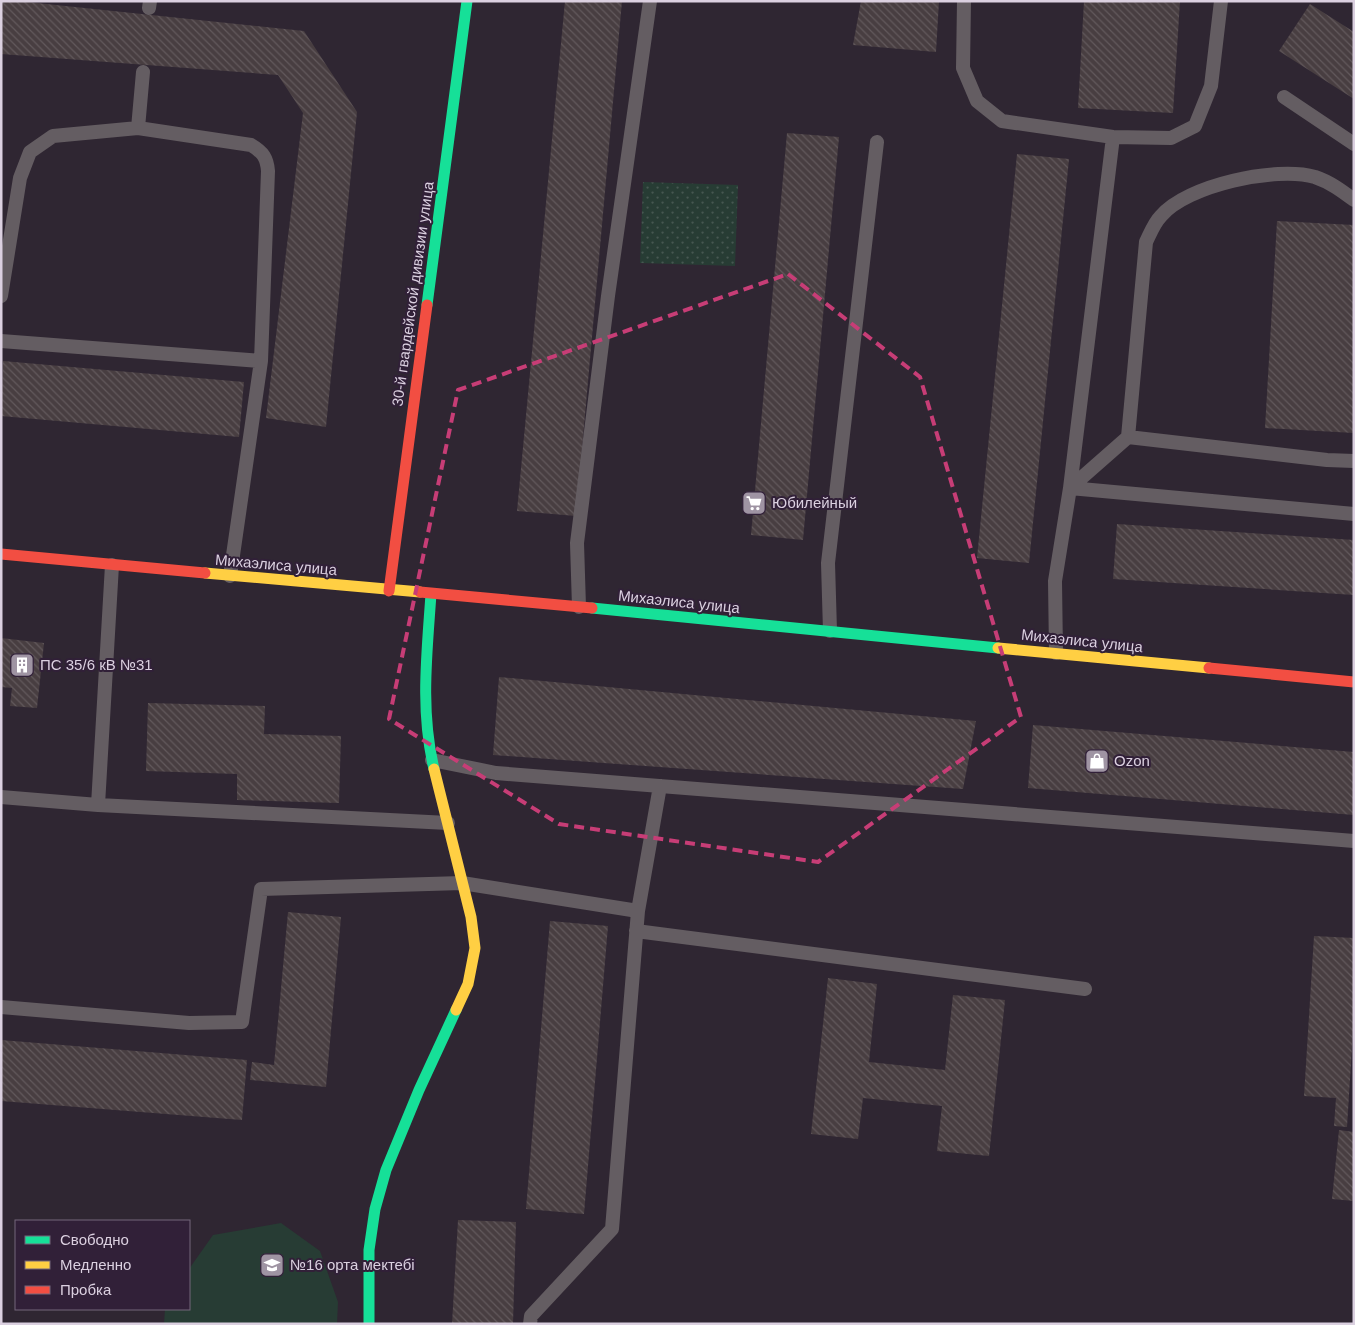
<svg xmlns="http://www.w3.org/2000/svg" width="1355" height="1325" font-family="Helvetica,sans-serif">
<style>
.park{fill:url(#park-dots)}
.pitch{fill:#273c34}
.building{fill:url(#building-back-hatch)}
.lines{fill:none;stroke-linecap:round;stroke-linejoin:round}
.lane{stroke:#645d62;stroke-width:14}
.fast{stroke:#16e098;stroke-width:11}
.slow{stroke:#ffcf43;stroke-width:11}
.jam{stroke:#f24e42;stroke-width:11}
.marked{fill:none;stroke:#c73d76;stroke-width:4;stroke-dasharray:10 6;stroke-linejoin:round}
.labels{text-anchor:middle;stroke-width:4;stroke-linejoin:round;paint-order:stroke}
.street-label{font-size:15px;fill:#dbd0e0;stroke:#312038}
.poi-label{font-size:15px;fill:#dbd0e0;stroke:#312038;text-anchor:start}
</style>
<defs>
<pattern id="park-dots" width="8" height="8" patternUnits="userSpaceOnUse" patternTransform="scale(1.25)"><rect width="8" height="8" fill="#273c34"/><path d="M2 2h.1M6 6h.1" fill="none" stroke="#465751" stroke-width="1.8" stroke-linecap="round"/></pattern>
<pattern id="building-back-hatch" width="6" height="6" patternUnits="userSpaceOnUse" patternTransform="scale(1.25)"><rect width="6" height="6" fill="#483e41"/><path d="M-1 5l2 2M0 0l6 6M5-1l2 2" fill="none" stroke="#62595c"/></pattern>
</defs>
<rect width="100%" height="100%" fill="#2f2632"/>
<path class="park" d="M643,182L738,185L735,266L640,263Z"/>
<path class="pitch" d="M281,1223L320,1251L338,1302L337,1324H164L165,1309H189V1269L213,1235Z"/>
<path class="building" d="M1,1H18L304,31L357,112L326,427L266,418L303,113L278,75L1,54Z
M565,1H622L576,516L517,511Z
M861,1H939L936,52L853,45Z
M1084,1H1180L1173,113L1078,108Z
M1310,4L1354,32V99L1279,51Z
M787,133L839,137L803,540L751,535Z
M1017,154L1069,159L1029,563L977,558Z
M1277,221L1354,225V433L1265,428Z
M3,361L244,382L239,437L1,416Z
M1117,524L1354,540V595L1113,579Z
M1,638L44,643L37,708L10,706L12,688L1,687Z
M499,677L976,721L963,789L493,755Z
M148,703L265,706L264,734L341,736L339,803L237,800V774L146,771Z
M1033,725L1354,752V815L1028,788Z
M288,912L341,917L326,1087L250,1080L252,1062L274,1065Z
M550,921L608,926L584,1214L526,1209Z
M1314,936L1354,938V1015L1347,1127L1334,1126L1336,1098L1304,1096Z
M828,978L877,984L869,1062L945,1070L953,995L1005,1000L989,1156L937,1151L942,1106L863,1098L858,1139L811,1134Z
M1,1040L247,1060L242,1120L1,1101Z
M1339,1130L1354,1132V1201L1332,1199Z
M458,1220L516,1222L513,1324H452Z"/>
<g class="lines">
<path class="lane" d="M964,1L963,68L977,101L1002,121L1113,137L1171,138L1195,126L1211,86L1221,1
M149,8L150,1
M1284,97L1354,144
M138,128L143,72
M1,296L20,178L30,152L53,136L138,128L251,145C263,152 267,158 268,171L261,361L1,341
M1128,437L1146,242C1150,234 1154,223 1161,216C1187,185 1276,166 1315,177C1330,182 1342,191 1354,200
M1070,488L1128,437L1327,460L1354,461
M1070,488L1354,514
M112,565L98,805L448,823
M230,576L261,361
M579,607L577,543L608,296L650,1
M830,631L828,563L877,142
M1056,653L1055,581L1070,488L1113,137
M432,760L496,773L1354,841
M1,797L98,805
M638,911L660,786
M636,931L1085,989
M1,1007L189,1023L242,1022L261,889L462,883L638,911L612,1229L531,1316L530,1324"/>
<path class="fast" d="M427,305L467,1
M431,594C427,653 420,710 434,769
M592,608L998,648
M369,1324V1250L375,1209L386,1170L419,1090L456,1010"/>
<path class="slow" d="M205,573L420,592
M998,648L1209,668
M434,769L471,917L475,948L468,984L456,1010"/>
<path class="jam" d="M1,554L205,573
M389,591L427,305
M420,592L592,608
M1209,668L1354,682"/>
</g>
<path class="marked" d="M788,274L920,377L1021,717L818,862L559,824L389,719L458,390Z"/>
<defs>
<g id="supermarket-square" transform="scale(1.25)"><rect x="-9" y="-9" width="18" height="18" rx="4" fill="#9f94a3" stroke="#312038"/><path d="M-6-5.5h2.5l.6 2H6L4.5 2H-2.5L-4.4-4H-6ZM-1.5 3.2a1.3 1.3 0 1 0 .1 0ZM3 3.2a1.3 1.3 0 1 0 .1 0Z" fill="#fff"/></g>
<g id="building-square" transform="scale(1.25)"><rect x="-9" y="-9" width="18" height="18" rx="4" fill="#9f94a3" stroke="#312038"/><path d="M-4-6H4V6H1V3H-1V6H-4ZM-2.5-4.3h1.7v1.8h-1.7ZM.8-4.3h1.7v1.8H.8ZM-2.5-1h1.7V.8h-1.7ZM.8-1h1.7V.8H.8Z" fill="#fff"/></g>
<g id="shop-square" transform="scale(1.25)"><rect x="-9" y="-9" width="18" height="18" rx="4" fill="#9f94a3" stroke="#312038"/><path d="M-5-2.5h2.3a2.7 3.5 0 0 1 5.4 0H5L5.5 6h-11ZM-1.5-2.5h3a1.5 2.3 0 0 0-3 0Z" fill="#fff"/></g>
<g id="school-square" transform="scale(1.25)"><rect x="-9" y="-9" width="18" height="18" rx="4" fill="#9f94a3" stroke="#312038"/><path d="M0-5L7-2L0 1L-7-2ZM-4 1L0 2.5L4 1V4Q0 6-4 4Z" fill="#fff"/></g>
</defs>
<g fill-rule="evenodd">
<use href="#supermarket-square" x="754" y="503"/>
<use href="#building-square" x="22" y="665"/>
<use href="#shop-square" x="1097" y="761"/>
<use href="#school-square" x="272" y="1265"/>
</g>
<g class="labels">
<g class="street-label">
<text transform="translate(413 294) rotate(-82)" y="5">30-й гвардейской дивизии улица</text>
<text transform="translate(276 565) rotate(5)" y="5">Михаэлиса улица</text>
<text transform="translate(679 602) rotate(6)" y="5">Михаэлиса улица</text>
<text transform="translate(1082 641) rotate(6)" y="5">Михаэлиса улица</text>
</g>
<g class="poi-label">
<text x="772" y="508">Юбилейный</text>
<text x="40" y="670">ПС 35/6 кВ №31</text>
<text x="1114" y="766">Ozon</text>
<text x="290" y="1270">№16 орта мектебі</text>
</g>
</g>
<rect width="1355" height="1325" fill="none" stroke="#dbd0e0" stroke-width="5"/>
<rect x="15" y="1220" width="175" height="90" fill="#312038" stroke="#75667b"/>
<rect x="25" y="1236" width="25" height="8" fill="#16e098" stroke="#75667b"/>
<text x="60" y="1245" font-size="15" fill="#dbd0e0">Свободно</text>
<rect x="25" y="1261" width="25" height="8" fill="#ffcf43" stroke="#75667b"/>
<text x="60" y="1270" font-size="15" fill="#dbd0e0">Медленно</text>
<rect x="25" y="1286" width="25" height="8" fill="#f24e42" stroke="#75667b"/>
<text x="60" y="1295" font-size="15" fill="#dbd0e0">Пробка</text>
</svg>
